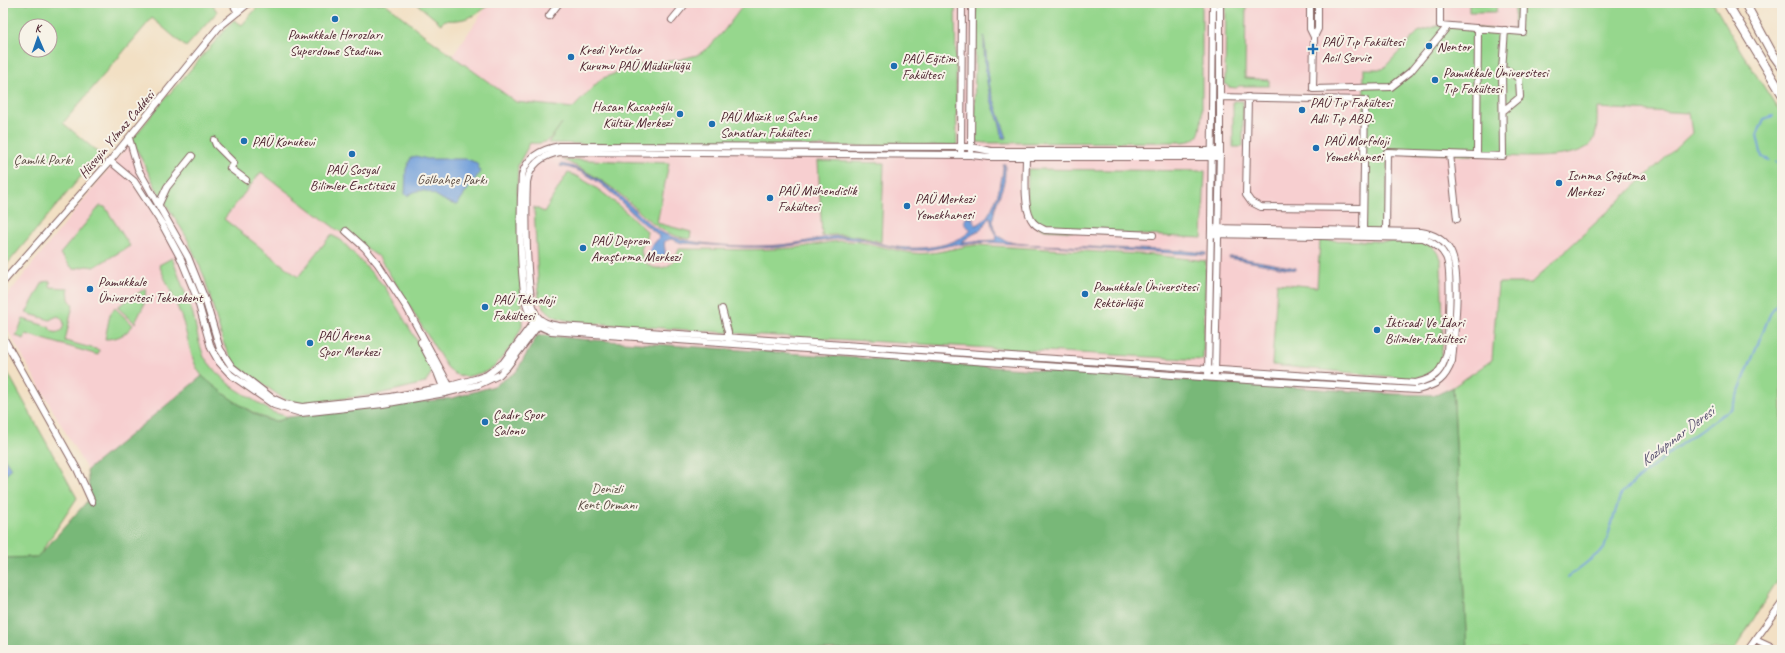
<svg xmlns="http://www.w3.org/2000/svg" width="1785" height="653" font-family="Caveat,sans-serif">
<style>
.built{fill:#f7cfd0}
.green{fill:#96d78d;stroke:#707b5c;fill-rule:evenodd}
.forest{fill:#78b878;stroke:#616c52}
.water{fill:#719fda;stroke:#5e5f82;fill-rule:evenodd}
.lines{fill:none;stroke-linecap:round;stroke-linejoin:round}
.stream{stroke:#719fda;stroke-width:2}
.minor-casing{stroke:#856361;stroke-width:8}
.major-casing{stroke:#856361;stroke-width:10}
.minor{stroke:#fff;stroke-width:6}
.major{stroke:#fff;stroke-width:8}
.poi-dot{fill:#1f6fb2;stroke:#f7f3e8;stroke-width:1.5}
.labels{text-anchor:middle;stroke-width:4;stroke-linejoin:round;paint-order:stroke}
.poi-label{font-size:14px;fill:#4a1f2b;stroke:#f7f3e8;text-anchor:start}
.street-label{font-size:14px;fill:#4a1f2b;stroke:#f7f3e8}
.park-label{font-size:14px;fill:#5d4d44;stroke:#f7f3e8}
.water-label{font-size:15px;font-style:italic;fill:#5a5271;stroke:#f7f3e8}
</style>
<rect width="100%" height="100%" fill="#f7f3e8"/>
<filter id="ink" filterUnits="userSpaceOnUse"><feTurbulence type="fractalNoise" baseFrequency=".025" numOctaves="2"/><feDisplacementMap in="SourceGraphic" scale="8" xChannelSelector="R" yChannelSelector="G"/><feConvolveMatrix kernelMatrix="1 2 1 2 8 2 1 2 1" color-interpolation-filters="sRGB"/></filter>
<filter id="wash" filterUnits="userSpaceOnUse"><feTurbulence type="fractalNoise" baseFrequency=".012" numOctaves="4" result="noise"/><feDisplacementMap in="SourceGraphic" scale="16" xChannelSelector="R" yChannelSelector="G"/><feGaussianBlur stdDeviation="0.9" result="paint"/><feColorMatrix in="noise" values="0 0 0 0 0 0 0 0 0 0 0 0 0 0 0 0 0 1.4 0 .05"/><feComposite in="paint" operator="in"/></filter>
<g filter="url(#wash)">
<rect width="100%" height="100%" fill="#f2e0c4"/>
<path class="built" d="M261,3H385L428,38L453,55L489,3H1675L1692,132L1531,283H1498L1492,360L1453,387L1436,395L1393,394L585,650L100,501L87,470L9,333L3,317V305L6,297L163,101L234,20L242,25Z"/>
<path class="green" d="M3,3H212L217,12L186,47L152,18L63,123L100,154L3,269ZM26,26H50V50H26Z
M261,3H385L428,38L516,102L573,108L601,79L636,65L678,60L697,55L707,49L723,32L745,3H955L957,146L707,147L548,143L562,123C551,138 549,145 530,143L518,165L517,194L522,300V326L514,343L495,366L485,372L466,377L455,374L447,367L379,257L336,229L261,172L224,219L298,277L331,235L341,240L385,287L417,341L432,372L425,383L379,394L303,404L284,399L234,364L223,342L204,276L186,236L156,188L132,140L163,101L234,20L242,25Z
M416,3H490C478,16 463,22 445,20L441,24Z
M976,3H1202V115C1200,133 1201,141 1181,142L986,143L977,142L974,133Z
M1226,3H1246L1245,78L1269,80V86H1239L1236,88L1229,87L1225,84Z
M1469,3H1497L1496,12H1469Z
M1515,3H1713L1742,53L1782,115V574L1734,650H1467L1453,387L1492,360L1498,283H1531L1692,133L1689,113L1597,108C1597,118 1598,132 1593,141C1584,157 1542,157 1525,157L1388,152L1386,231H1363L1364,69H1383L1418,32L1440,25L1514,31Z
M1233,101H1243V147H1233Z
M561,159L669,163L657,223L691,232L690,239C654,235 639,207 612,188C596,176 579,167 561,159Z
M818,161L884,163L881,242C861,236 843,233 822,236Z
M1028,169L1205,171L1202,238L1045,230L1036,226L1027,210Z
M568,172C601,187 621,208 647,231C647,240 639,246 642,255C645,269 662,272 672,263C676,259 677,254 679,249H683C719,249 756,251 792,248C809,247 824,242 841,241C865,240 888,250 912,253C933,256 955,247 976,245L1154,255L1206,261L1203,360L760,335L577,322C557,319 550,317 539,300L534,207L544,212Z
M100,206L105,207L130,246L94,267L87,266L73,269L60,254Z
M1320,240L1416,242C1431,245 1436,246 1441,262C1441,280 1446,353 1439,365C1434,373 1422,376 1414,379L1272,365L1277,283L1317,287Z
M172,258L193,314L199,342L204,357L216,372L230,385L272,412L289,417C286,418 282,420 278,421C263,423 213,388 202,376C190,362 188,334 181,316C175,299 166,282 159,265Z
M50,281V287L68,288L69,299L73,305L65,341L99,350L98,355L26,334L24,339L16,336L23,319L49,327C51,332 55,334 61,331C65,325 65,320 58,316L53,318L50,320L26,313L43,282Z
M146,288L144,305L135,323L117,307Z
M115,308L133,325C126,335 117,339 105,339L110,314Z
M3,364L77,498L38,557L3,558Z"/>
<path class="forest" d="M545,335L579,339L1393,394L1436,395L1453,387L1467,650H3V558L38,557L90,498L87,470L202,376C216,388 259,423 278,421C282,420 286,418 289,417L453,398L494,386L516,372L537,336Z"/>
<path class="water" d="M984,36L990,88L1007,138H1002C1002,124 994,112 991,99C985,78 984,58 984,36Z
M416,156L427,159H467L477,163L480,172L457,205C438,202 428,181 407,196L405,194L406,169L411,158Z
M561,164C585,168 608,185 625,201C639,213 650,228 667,235C697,247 758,248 790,244C808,242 826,236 844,236C861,236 875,243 891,246C914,251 955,248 971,230L964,224L965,219L967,217L973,218L975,225C992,223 1004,179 1003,164H1005C1005,170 1005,176 1004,182C998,204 978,235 1014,243C1022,245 1031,244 1039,245L1185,251L1206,253V255L986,242L953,245L927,250H905L862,240L843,238L779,247H744L682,243L671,239L665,241C663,247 667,251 664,256L655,259L650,256C648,245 655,245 659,237L655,232C624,211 602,171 560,166ZM990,217L993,230L997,237L996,240L961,242L981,229Z
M1229,257H1235L1296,268V270L1229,258Z
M3,456L11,468L6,475L3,476Z"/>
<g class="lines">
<path class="stream" d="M1769,160L1762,157L1757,135L1764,119L1773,116
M1776,162L1782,164
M1568,577L1604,549L1621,493L1677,447L1732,408L1771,312L1782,297"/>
</g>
</g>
<g filter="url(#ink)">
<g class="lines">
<g class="minor-casing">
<path id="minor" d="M232,3L238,12
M1310,3V29L1314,37L1313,89L1391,87L1410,72L1448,26
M1440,3V25L1523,32L1524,3
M549,16L559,3
M672,20L686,3
M1314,37L1318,29V3
M1502,70L1509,71L1519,79L1520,97L1503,111
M1220,97L1365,100L1363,231
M1248,97L1246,195L1251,202L1261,207L1363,208
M129,138L138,169L188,257L206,302L220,349L232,367L272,398L285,404L302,407L391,397L450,386L475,379L487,375L503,363L536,319
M214,140L216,145L234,163L230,168L246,180
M961,151L962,3
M971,151L972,3
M1450,154L1457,219
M1477,155L1478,28
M1026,157C1026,173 1023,205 1031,219C1034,225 1039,227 1045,230L1153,235
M110,161L134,181L162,224L181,259L197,298L211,348L219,362L231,375L274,405L301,413L383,404L445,393L478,385L499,375L507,367L540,323
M159,204L167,187L192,156
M1211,228L1421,232C1433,234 1443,239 1449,249C1463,269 1454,336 1452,361C1445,380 1437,385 1417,390L1215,378L551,331C543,328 535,325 531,318C518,294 520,205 522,175C527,156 542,149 560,146L971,147L991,151H1220
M346,231L365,248L378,264L407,308L451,389
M1386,231L1387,152L1503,156L1502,70L1505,30
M1211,234L1423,238C1433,242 1441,247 1446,257C1453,271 1448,333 1447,352C1442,372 1436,378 1416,383L559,326C551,325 541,322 537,316C525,300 526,205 527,182C530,164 543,155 560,152L971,155L989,157H1220
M3,282L110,161L218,28L249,3
M722,309L728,332V338
M3,337L77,469L92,502
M421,342L437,372L444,390
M1208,373L1211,228L1213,3
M1215,374L1220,151V3
M1755,640L1777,650
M1748,650L1782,603"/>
</g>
<g class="major-casing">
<path id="major" d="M1727,3L1782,94
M1745,3L1772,53L1782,67"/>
</g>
<use href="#minor" class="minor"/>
<use href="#major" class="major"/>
</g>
</g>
<g class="poi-dot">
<circle cx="335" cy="19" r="4"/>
<circle cx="1429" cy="46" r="4"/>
<path d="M1311 43h4v4h4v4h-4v4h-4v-4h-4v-4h4z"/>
<circle cx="571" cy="57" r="4"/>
<circle cx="894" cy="66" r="4"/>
<circle cx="1435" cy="80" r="4"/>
<circle cx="1302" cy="110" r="4"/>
<circle cx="680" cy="114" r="4"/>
<circle cx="712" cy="124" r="4"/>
<circle cx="244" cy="141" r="4"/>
<circle cx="1316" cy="148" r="4"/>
<circle cx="352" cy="154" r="4"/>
<circle cx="1559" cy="183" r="4"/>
<circle cx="770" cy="198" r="4"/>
<circle cx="907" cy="206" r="4"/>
<circle cx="583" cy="248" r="4"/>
<circle cx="90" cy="289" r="4"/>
<circle cx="1085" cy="294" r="4"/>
<circle cx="485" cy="307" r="4"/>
<circle cx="1377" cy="330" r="4"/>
<circle cx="310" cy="343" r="4"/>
<circle cx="485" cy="422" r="4"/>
</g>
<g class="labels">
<g class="poi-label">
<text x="335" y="39" text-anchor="middle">Pamukkale Horozları<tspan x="335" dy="16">Superdome Stadium</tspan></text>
<text x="1322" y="46">PAÜ Tıp Fakültesi<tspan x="1322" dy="16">Acil Servis</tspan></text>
<text x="1437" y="51">Nentor</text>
<text x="579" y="54">Kredi Yurtlar<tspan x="579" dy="16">Kurumu PAÜ Müdürlüğü</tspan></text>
<text x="902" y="63">PAÜ Eğitim<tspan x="902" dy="16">Fakültesi</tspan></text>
<text x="1443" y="77">Pamukkale Üniversitesi<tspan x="1443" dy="16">Tıp Fakültesi</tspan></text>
<text x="1310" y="107">PAÜ Tıp Fakültesi<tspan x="1310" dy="16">Adli Tıp ABD.</tspan></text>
<text x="672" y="111" text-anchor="end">Hasan Kasapoğlu<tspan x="672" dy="16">Kültür Merkezi</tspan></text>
<text x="720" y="121">PAÜ Müzik ve Sahne<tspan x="720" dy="16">Sanatları Fakültesi</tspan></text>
<text x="1324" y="145">PAÜ Morfoloji<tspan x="1324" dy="16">Yemekhanesi</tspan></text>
<text x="252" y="146">PAÜ Konukevi</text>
<text x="352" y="174" text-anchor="middle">PAÜ Sosyal<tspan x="352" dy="16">Bilimler Enstitüsü</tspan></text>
<text x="1567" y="180">Isınma Soğutma<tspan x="1567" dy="16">Merkezi</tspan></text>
<text x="778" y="195">PAÜ Mühendislik<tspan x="778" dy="16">Fakültesi</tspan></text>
<text x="915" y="203">PAÜ Merkezi<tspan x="915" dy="16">Yemekhanesi</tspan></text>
<text x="591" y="245">PAÜ Deprem<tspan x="591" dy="16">Araştırma Merkezi</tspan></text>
<text x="98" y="286">Pamukkale<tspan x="98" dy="16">Üniversitesi Teknokent</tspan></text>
<text x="1093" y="291">Pamukkale Üniversitesi<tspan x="1093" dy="16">Rektörlüğü</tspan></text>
<text x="493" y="304">PAÜ Teknoloji<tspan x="493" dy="16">Fakültesi</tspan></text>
<text x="1385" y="327">İktisadi Ve İdari<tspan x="1385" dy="16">Bilimler Fakültesi</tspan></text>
<text x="318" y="340">PAÜ Arena<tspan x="318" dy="16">Spor Merkezi</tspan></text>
<text x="493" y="419">Çadır Spor<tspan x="493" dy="16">Salonu</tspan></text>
</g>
<g class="street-label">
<text transform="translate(116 134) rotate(-50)" y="5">Hüseyin Yılmaz Caddesi</text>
</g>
<g class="park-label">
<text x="43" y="164">Çamlık Parkı</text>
<text x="452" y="184">Gölbahçe Parkı</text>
<text x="607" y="493">Denizli<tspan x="607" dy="16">Kent Ormanı</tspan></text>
</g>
<g class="water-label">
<text transform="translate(1677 436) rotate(-37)" y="5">Kozlupınar Deresi</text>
</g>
</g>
<rect width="1785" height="653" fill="none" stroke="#f7f3e8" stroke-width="16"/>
<g transform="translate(38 38) rotate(358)"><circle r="19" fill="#f7f3e8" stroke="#b29e9c"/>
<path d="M0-3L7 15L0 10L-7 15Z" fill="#1f6fb2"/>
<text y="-6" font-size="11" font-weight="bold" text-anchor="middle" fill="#4a1f2b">K</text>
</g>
</svg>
